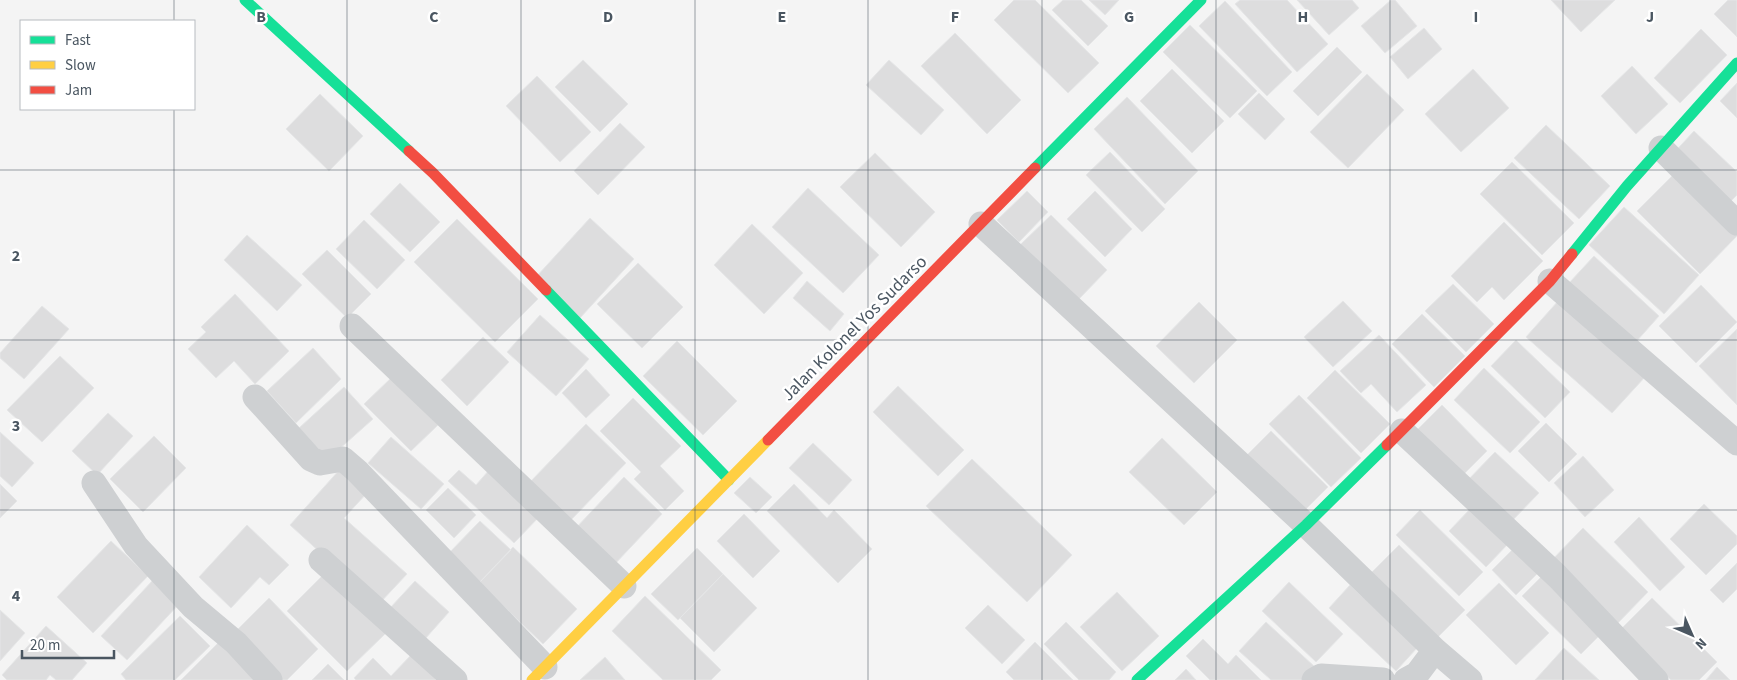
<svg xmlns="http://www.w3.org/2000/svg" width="1737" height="680" font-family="'Source Sans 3',sans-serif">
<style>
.building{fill:#ddddde;stroke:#e5e6e7}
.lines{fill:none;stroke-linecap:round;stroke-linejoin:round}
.street{stroke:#ced0d2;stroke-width:25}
.fast{stroke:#16e098;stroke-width:11}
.slow{stroke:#ffcf43;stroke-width:11}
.jam{stroke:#f24e42;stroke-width:11}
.grid{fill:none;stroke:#4a5661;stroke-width:1;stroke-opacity:0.55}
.labels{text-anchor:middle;stroke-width:5;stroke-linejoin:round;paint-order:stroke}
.street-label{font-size:18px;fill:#4a5661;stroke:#fff}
.grid-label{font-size:16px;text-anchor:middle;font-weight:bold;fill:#4a5661;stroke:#fff;stroke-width:5;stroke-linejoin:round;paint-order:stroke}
</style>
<rect width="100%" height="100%" fill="#f4f4f4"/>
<path class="building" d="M1014,0H1035L1099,63L1068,93L994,20Z
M1063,0H1081L1108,26L1088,46L1052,10Z
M1089,0H1119L1105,15Z
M1240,0H1287L1328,44L1297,72L1235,4Z
M1297,0H1352L1359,8L1329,35Z
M1391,0H1395L1417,26L1385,53L1361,26Z
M1551,0H1615L1581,32Z
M1728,0H1737V37L1714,14Z
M1225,1L1292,72L1267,96L1199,26Z
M1190,25L1257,91L1230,118L1163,52Z
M1424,28L1442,49L1408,79L1390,57Z
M1701,29L1727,55L1680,103L1654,78Z
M955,33L1021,100L987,134L921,66Z
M1337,47L1362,72L1318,116L1293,91Z
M583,60L628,104L600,132L555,87Z
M889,60L944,110L921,135L866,85Z
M1632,66L1668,104L1636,134L1601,96Z
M1172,69L1224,121L1192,153L1140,101Z
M1473,69L1509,108L1461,152L1425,114Z
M1367,74L1404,110L1348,168L1310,132Z
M537,76L591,132L560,162L506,106Z
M1737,83V118L1720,101Z
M1259,93L1285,119L1265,140L1238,114Z
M320,94L363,136L329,171L286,129Z
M1127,97L1198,171L1165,204L1094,129Z
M620,123L645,147L598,195L574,171Z
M1546,125L1610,186L1579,219L1514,158Z
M1694,131L1737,172V195L1724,208L1670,157Z
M1110,152L1165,209L1142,232L1086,175Z
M875,153L935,212L901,247L840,187Z
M1512,162L1574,223L1542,255L1480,194Z
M1677,171L1737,232V236L1700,274L1637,211Z
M400,183L440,222L410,252L370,214Z
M808,188L879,255L843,293L772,227Z
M1027,191L1048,212L1019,242L997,220Z
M1095,191L1132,229L1105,257L1067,219Z
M1624,207L1699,275L1664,314L1589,245Z
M1051,215L1107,270L1077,301L1020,245Z
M590,218L634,259L580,318L536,277Z
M457,219L538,299L495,342L414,262Z
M364,220L405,260L377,289L336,249Z
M1504,222L1543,261L1504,300L1492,287L1477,302L1451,276Z
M752,224L803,273L764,314L714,265Z
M247,235L302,285L277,311L224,260Z
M327,250L371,294L347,318L302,274Z
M1594,256L1659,316L1635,343L1569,283Z
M638,263L683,307L642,348L597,304Z
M807,281L844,314L830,331L793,298Z
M1453,284L1494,324L1466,352L1425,311Z
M1701,285L1737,322L1696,363L1659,326Z
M235,294L289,351L255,384L234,361L216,378L188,349L206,332L201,327Z
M1559,300L1645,377L1612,413L1526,337Z
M1343,301L1372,331L1333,367L1304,337Z
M1199,302L1237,340L1194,383L1156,346Z
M42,306L69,329L24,379L0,358V353Z
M1422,314L1465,356L1434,387L1392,344Z
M540,315L589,359L556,396L507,352Z
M1737,329V405L1699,366Z
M1379,335L1426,385L1397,412L1371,384L1361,393L1340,371Z
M483,337L509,362L467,406L441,380Z
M1516,340L1570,392L1545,418L1491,366Z
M677,341L737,401L703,435L643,376Z
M313,348L341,379L296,423L267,391Z
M60,356L94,388L42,442L7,410Z
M1484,368L1540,422L1510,453L1454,400Z
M586,369L610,395L586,418L562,393Z
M1335,370L1390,424L1361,453L1307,398Z
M391,378L438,425L411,451L364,404Z
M898,386L964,450L938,476L873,412Z
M344,387L373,419L328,459L299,428Z
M1299,395L1361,458L1331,487L1269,424Z
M633,398L681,446L660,466L684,491L665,510L634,479L641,472L600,431Z
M1442,405L1487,451L1458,480L1413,434Z
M108,413L133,436L97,475L72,451Z
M1546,423L1577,454L1549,482L1518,451Z
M586,424L626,463L570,521L530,482Z
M1271,431L1328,487L1300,515L1244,458Z
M0,432L34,463L12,487L0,476Z
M154,436L186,468L143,512L110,479Z
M391,437L444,484L421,509L368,463Z
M1162,438L1217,492L1184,525L1129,472Z
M813,443L852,480L829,505L789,468Z
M1495,452L1539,493L1510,523L1466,482Z
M1583,456L1614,490L1585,517L1554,483Z
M972,459L1072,555L1027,602L926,506Z
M341,468L368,492L344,518L407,574L378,605L290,525Z
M490,469L540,516L514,543L448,481L459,470L476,485Z
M624,477L662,514L613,566L574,530Z
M750,477L772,497L756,513L734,493Z
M0,484L17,501L0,518Z
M794,484L827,518L834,510L872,549L838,583L767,511Z
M448,488L476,515L454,538L426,510Z
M1704,504L1737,536V544L1706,575L1670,539Z
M1471,508L1508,544L1486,567L1449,531Z
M1420,510L1483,572L1459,596L1396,535Z
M744,514L780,551L753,578L717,541Z
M1639,517L1685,567L1660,591L1614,542Z
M480,521L511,550L479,583L448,554Z
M247,525L289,565L269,585L260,577L231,608L199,577Z
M1583,528L1648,592L1614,627L1548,564Z
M111,541L148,576L93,633L57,597Z
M1399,545L1465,610L1435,640L1369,575Z
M1517,545L1541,570L1516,595L1492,570Z
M513,547L577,609L543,644L479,583Z
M697,548L723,574L678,620L651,594Z
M1737,563V589L1723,603L1710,590Z
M1547,571L1606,629L1581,654L1522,596Z
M326,572L387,632L347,671L287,611Z
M723,574L757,608L714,652L680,618Z
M153,580L179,604L127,660L101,636Z
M415,581L449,612L425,639L390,608Z
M1289,582L1343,634L1316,662L1262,611Z
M1499,583L1549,633L1516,665L1466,615Z
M1350,585L1417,648L1396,671L1329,608Z
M1117,592L1159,636L1122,671L1080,627Z
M645,596L721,670L711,680H663L612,631Z
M269,598L318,649L287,680H276L232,635Z
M1652,598L1717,662L1699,680H1671L1620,630Z
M988,605L1025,640L1002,664L965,628Z
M0,610L25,633L0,661Z
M180,616L210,646L175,680H126L121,674Z
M1066,622L1116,672L1109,680H1079L1044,644Z
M1266,622L1314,666L1301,680H1271L1239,651Z
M46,626L87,663L72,680H56L50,675L46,680H7L2,675Z
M1203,639L1228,664L1236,655L1261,680H1210L1186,656Z
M219,642L256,680H181Z
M1035,642L1073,680H1014L1006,672Z
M1564,648L1599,680H1535Z
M413,653L438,678L435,680H356L354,678L373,658L391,676Z
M605,657L625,680H580Z
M328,664L344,680H312Z
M1717,667L1730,680H1706Z
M1186,669L1196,680H1175Z"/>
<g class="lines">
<path class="street" d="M1661,148L1737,223
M981,224L1306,525L1435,650L1470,680
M1550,281L1737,443
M352,326L624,586
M255,397L311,459L320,463L343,459L357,471L545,667
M1402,431L1557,576L1656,680
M94,483L136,546L193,607L236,643L270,680
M321,560L455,680
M1314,680L1321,676L1383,680
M1406,680L1417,674L1435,650"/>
<path class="fast" d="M245,0L409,151
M1035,168L1201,0
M1572,254L1627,186L1737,63
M546,290L729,480
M1137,680L1306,525L1387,445"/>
<path class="slow" d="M532,680L768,440"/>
<path class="jam" d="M409,151L433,173L546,290
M768,440L1035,168
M1387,445L1550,281L1572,254"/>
</g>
<path class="grid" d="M174,0V21M347,0V680M521,0V680M695,0V680M868,0V680M1042,0V680M1216,0V680M1390,0V680M1563,0V680M174,109V680M0,170H1737M0,340H1737M0,510H1737"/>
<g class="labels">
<g class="street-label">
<text transform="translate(854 328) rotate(-45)" y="6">Jalan Kolonel Yos Sudarso</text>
</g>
</g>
<g class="grid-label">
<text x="261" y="22">B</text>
<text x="434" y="22">C</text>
<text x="608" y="22">D</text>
<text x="782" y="22">E</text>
<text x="955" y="22">F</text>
<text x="1129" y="22">G</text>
<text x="1303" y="22">H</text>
<text x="1476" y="22">I</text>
<text x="1650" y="22">J</text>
<text x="16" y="261">2</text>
<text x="16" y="431">3</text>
<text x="16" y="601">4</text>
</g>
<rect x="20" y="20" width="175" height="90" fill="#ffffff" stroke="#b7bbc0"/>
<rect x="30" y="36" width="25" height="8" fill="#16e098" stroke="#b7bbc0"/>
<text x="65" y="45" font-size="15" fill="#4a5661">Fast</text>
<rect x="30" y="61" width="25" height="8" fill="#ffcf43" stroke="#b7bbc0"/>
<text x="65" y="70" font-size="15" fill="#4a5661">Slow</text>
<rect x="30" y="86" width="25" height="8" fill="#f24e42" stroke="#b7bbc0"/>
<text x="65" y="95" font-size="15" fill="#4a5661">Jam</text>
<g transform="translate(1692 635) rotate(135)" stroke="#ffffff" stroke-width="4" paint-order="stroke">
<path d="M0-4L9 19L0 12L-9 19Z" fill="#4a5661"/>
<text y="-8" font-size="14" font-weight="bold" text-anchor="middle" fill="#4a5661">N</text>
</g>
<path d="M22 650v8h92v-8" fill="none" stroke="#4a5661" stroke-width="2.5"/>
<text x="30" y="650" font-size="15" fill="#4a5661" stroke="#ffffff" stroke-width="4" paint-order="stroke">20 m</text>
</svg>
